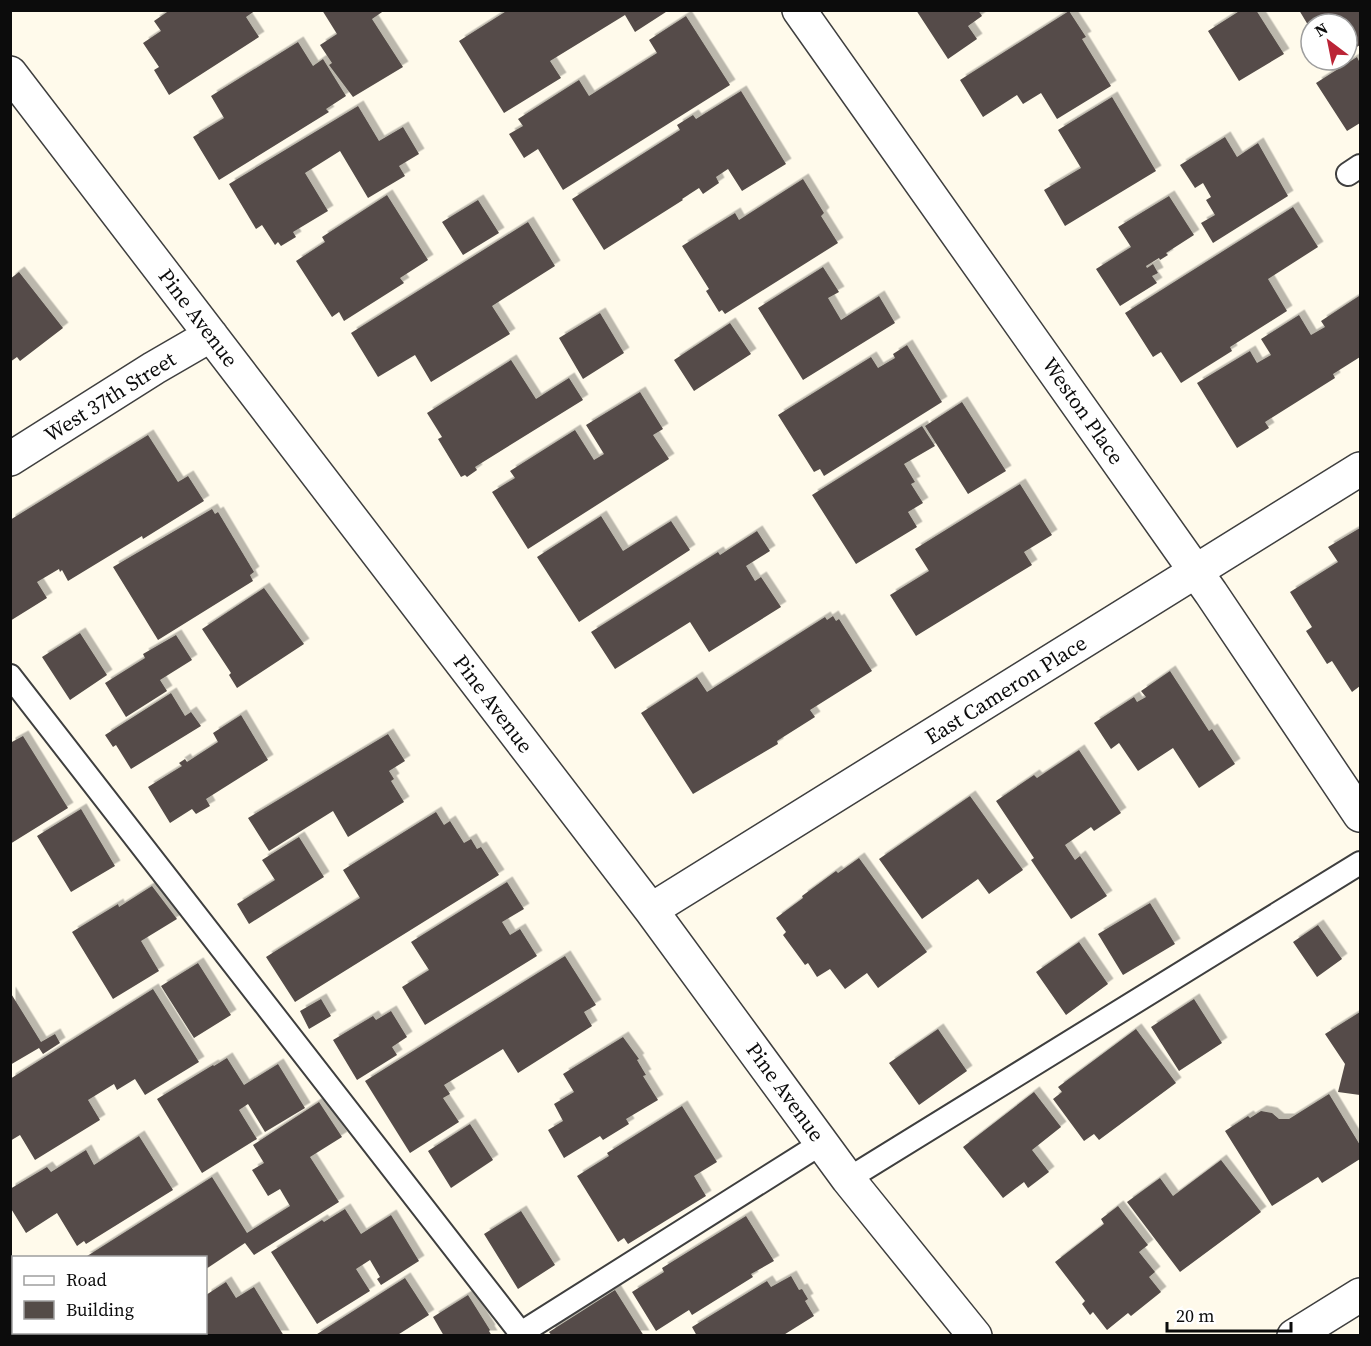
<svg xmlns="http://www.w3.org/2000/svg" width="1371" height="1346" font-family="'Source Serif 4',serif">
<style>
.building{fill:#544c48;filter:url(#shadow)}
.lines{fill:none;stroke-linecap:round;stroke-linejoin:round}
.service-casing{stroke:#3f3f3f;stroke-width:26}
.minor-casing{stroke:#3f3f3f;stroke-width:36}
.service{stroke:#fff;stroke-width:22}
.minor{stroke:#fff;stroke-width:33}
.labels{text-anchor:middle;stroke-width:6;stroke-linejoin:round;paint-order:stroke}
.street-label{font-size:21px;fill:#0c0c0c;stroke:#fff}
</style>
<defs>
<filter id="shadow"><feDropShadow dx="5.5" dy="-5.5" stdDeviation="0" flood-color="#0004"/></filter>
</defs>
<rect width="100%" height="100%" fill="#fffaeb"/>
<path class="building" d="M170,10H256L246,17L259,37L169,95L154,70L159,67L143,43L161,31L154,21Z
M322,10H385L372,19L403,67L353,97L329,65L332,63L320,45L337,34Z
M508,10H669L635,32L625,15L550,61L561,78L504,113L459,41Z
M916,10H978L982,16L968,26L977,39L948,59Z
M1241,10H1256L1284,54L1239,81L1208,31Z
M1299,10H1360V45L1347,53V24H1311V30Z
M1069,11L1086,37L1082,39L1111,86L1057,119L1041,93L1023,104L1017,95L983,117L960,80Z
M686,16L730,85L563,190L538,149L524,158L509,134L523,126L518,119L579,80L589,96L657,53L649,40Z
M298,42L313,66L323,59L346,96L326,109L329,112L219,180L193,137L224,118L211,96Z
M1357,57L1360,63V123L1347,131L1316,83Z
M741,91L786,164L742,191L728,169L716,177L719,183L703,194L699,188L682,199L683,200L604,250L572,199L680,130L677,125L693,115L696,119Z
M1112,97L1156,171L1065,226L1044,190L1081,168L1058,130Z
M358,106L379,141L403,127L419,154L399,166L405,176L368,198L340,151L305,173L328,211L293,232L296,237L281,246L278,242L275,245L262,225L256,229L229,184Z
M1225,137L1237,157L1258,143L1288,196L1213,243L1201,223L1215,215L1206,200L1211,197L1203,183L1195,188L1180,165Z
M803,179L824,213L821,216L838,243L725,314L722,310L719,312L706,291L709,289L682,246L735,213L739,220Z
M387,195L428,260L400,278L404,283L344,321L339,312L332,317L296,261L325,242L322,237Z
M1169,196L1194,235L1166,253L1168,255L1160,260L1159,258L1146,266L1147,268L1153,264L1158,273L1152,276L1157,283L1120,306L1096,269L1131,247L1118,227Z
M478,200L499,233L463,255L442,222Z
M1293,207L1318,247L1268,279L1287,311L1230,347L1232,351L1181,383L1161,352L1153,357L1125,313Z
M528,222L555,266L492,306L510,334L431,382L415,355L378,377L351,333Z
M823,267L839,292L828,298L841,320L879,296L895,323L803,380L758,308Z
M19,272L63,328L20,361L17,357L10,362V279Z
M1359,296L1360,357L1333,374L1335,378L1265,422L1269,428L1237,448L1197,383L1250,351L1257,363L1271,355L1261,339L1299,315L1311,335L1325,327L1321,321Z
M600,313L624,353L583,379L559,338Z
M730,323L751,354L694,391L674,360Z
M907,345L942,402L824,476L820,469L814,472L778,415L871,357L878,368L895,358L893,354Z
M511,360L536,399L569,378L583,400L475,467L477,470L467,477L465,475L461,477L438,439L442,437L427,413Z
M640,392L663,429L653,435L669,459L528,549L492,492L515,478L510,471L575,430L594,460L604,454L586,425Z
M962,402L1006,471L968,494L925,426Z
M922,426L935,446L904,464L915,482L911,484L923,503L908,512L917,527L856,564L812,495Z
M148,435L178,482L188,476L204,501L143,539L142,536L68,581L62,570L60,572L59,569L37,582L47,598L10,621V520Z
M1020,484L1052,535L1024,552L1032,565L916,636L890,595L929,571L915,549Z
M212,509L215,514L218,512L254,572L250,575L253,581L158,640L113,567Z
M601,516L623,551L671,521L690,550L579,622L537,557Z
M1360,528V686L1352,692L1332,661L1327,664L1306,631L1312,627L1290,592L1338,562L1328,547Z
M757,531L770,551L746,566L755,581L761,577L781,607L709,652L690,622L615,669L591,632L718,552L720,555Z
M264,588L304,644L237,688L229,675L231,673L202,629Z
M833,616L836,621L839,619L872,671L810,710L815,717L777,741L778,744L693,794L641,713L697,677L707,692L825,617L827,620Z
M80,633L107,675L70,700L42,657Z
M176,635L192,660L160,680L167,691L126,717L105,683L145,658L143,654Z
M1170,671L1209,731L1212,729L1235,764L1199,788L1173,748L1138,771L1119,743L1111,749L1094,723L1134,697L1137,702L1146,697L1141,691Z
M171,693L185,716L191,712L201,726L131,769L116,745L113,747L105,735Z
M241,715L268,760L206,799L210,806L196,814L192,809L170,823L148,787L182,766L179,763L185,759L187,762L218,742L213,733Z
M388,734L405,761L389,771L394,779L391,781L404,802L348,837L333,811L269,851L248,818Z
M23,736L68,808L10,844V743Z
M1079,750L1121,813L1094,831L1091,827L1065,845L1075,860L1080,856L1107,896L1071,919L1031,860L1034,858L996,801L1034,775L1037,778Z
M970,796L1023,870L989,894L978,879L922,919L879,859Z
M81,809L115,866L71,892L37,836Z
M436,812L444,825L450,821L464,843L471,839L477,849L481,847L499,875L295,1002L266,957L360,898L343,870Z
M299,837L324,877L249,924L237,904L275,880L262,860Z
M859,858L927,952L878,988L867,973L845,989L830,969L817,977L808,963L805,965L783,935L786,932L776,918L803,898L802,896L836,871L838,873Z
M507,882L524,909L502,922L510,935L520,929L537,956L425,1025L402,987L429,970L411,942Z
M152,886L177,919L141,941L159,971L113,999L72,932L118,904L119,907Z
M1150,903L1175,944L1123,975L1098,934Z
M1318,925L1342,959L1317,977L1293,942Z
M1079,942L1108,984L1066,1015L1036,972Z
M565,956L596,1005L584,1012L592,1026L518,1073L503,1049L444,1085L450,1094L443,1098L459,1122L410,1153L365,1081Z
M198,963L231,1015L194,1038L161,986Z
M153,989L199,1062L145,1095L135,1079L117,1090L114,1084L88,1100L100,1120L35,1160L20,1135L10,1141V1079Z
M10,992L41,1042L55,1034L60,1043L43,1054L39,1048L10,1065Z
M321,999L331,1016L309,1029L300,1011Z
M1194,999L1222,1043L1179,1071L1151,1027Z
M391,1011L407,1037L392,1047L397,1055L357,1080L333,1040L373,1016L376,1020Z
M1360,1012V1095L1338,1092L1345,1064L1325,1034Z
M938,1029L967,1071L919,1105L889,1063Z
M1136,1029L1176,1083L1099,1140L1094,1134L1084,1141L1053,1099L1062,1092L1058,1087Z
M623,1037L639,1059L637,1060L646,1075L643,1076L658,1100L626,1119L629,1124L603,1140L600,1136L564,1158L548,1130L563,1121L554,1104L574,1092L563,1074Z
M227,1058L244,1085L278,1064L305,1108L265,1132L248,1104L239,1110L257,1139L202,1173L157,1099L213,1065L214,1066Z
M1034,1092L1061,1127L1032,1150L1049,1172L1028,1188L1024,1182L1003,1198L963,1147Z
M1329,1094L1360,1145V1159L1322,1183L1318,1177L1272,1206L1225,1131L1248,1116L1250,1118L1261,1111L1272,1113L1279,1119H1289Z
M319,1102L342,1137L310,1157L339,1202L254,1255L245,1243L206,1269V1258H84L212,1177L247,1233L290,1206L280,1189L268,1196L252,1170L264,1163L253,1145Z
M682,1106L717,1162L694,1176L706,1196L628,1244L624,1238L618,1242L577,1176L609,1156L607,1153Z
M470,1124L493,1160L451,1188L428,1151Z
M139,1136L173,1190L86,1244L84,1241L77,1246L57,1213L26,1233L10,1207V1189L47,1167L51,1172L86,1150L94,1165Z
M1221,1160L1261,1212L1180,1272L1127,1202L1160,1178L1173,1196Z
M1118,1206L1148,1245L1139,1252L1155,1272L1149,1277L1161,1292L1131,1316L1128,1313L1107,1330L1093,1312L1090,1315L1082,1304L1085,1301L1055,1262L1104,1224L1101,1219Z
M345,1209L361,1234L391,1215L419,1261L381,1285L377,1279L380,1277L370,1260L356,1269L370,1291L317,1324L271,1252L322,1220L324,1222Z
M521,1211L555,1265L518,1289L484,1234Z
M746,1216L774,1261L751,1274L753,1277L692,1315L689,1310L656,1331L632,1292L664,1272L662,1268Z
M791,1276L799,1290L802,1289L808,1299L805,1301L814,1316L782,1336H697L692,1327L767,1281L771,1287Z
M405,1278L429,1315L396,1336H314Z
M226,1282L236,1298L254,1287L284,1336H133L138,1332H206V1295Z
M615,1290L644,1336H552L549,1332Z
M468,1295L490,1330L489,1331L492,1336H444L433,1317Z"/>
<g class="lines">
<g class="service-casing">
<path id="service" d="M1348,174L1360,166
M10,676L523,1336
M848,1179L1360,863
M521,1333L822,1143"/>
</g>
<g class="minor-casing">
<path id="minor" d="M799,10L1211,593L1360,815
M10,73L651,910L848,1179L975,1336
M10,459L154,368L211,335
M651,910L1360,469
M1294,1336L1360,1295"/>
</g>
<use href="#service" class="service"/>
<use href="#minor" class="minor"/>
</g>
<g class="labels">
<g class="street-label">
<text transform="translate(198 318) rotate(53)" y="7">Pine Avenue</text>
<text transform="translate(110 397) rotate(-32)" y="7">West 37th Street</text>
<text transform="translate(1083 411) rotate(55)" y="7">Weston Place</text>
<text transform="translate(1006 690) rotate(-32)" y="7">East Cameron Place</text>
<text transform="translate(493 704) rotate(53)" y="7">Pine Avenue</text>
<text transform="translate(785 1092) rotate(54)" y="7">Pine Avenue</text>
</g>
</g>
<rect width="1371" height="1346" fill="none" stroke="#0c0c0c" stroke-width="24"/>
<rect x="12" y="1256" width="195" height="78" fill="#ffffff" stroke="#9e9e9e" stroke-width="1.5"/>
<rect x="24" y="1276" width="30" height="9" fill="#ffffff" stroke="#9e9e9e" stroke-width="1.5"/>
<text x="66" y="1286" font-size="18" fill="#0c0c0c">Road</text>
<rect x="24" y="1301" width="30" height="18" fill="#544c48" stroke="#9e9e9e" stroke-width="1.5"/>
<text x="66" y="1316" font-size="18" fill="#0c0c0c">Building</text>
<g transform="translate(1329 42) rotate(328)"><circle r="28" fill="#ffffff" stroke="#9e9e9e" stroke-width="1.5"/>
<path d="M0-4.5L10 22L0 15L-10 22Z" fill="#bb2436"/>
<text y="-9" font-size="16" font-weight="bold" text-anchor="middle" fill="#0c0c0c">N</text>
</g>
<path d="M1167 1322v9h124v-9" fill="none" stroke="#0c0c0c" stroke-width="3"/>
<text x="1176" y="1322" font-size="18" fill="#0c0c0c" stroke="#ffffff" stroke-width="4.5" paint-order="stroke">20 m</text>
</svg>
